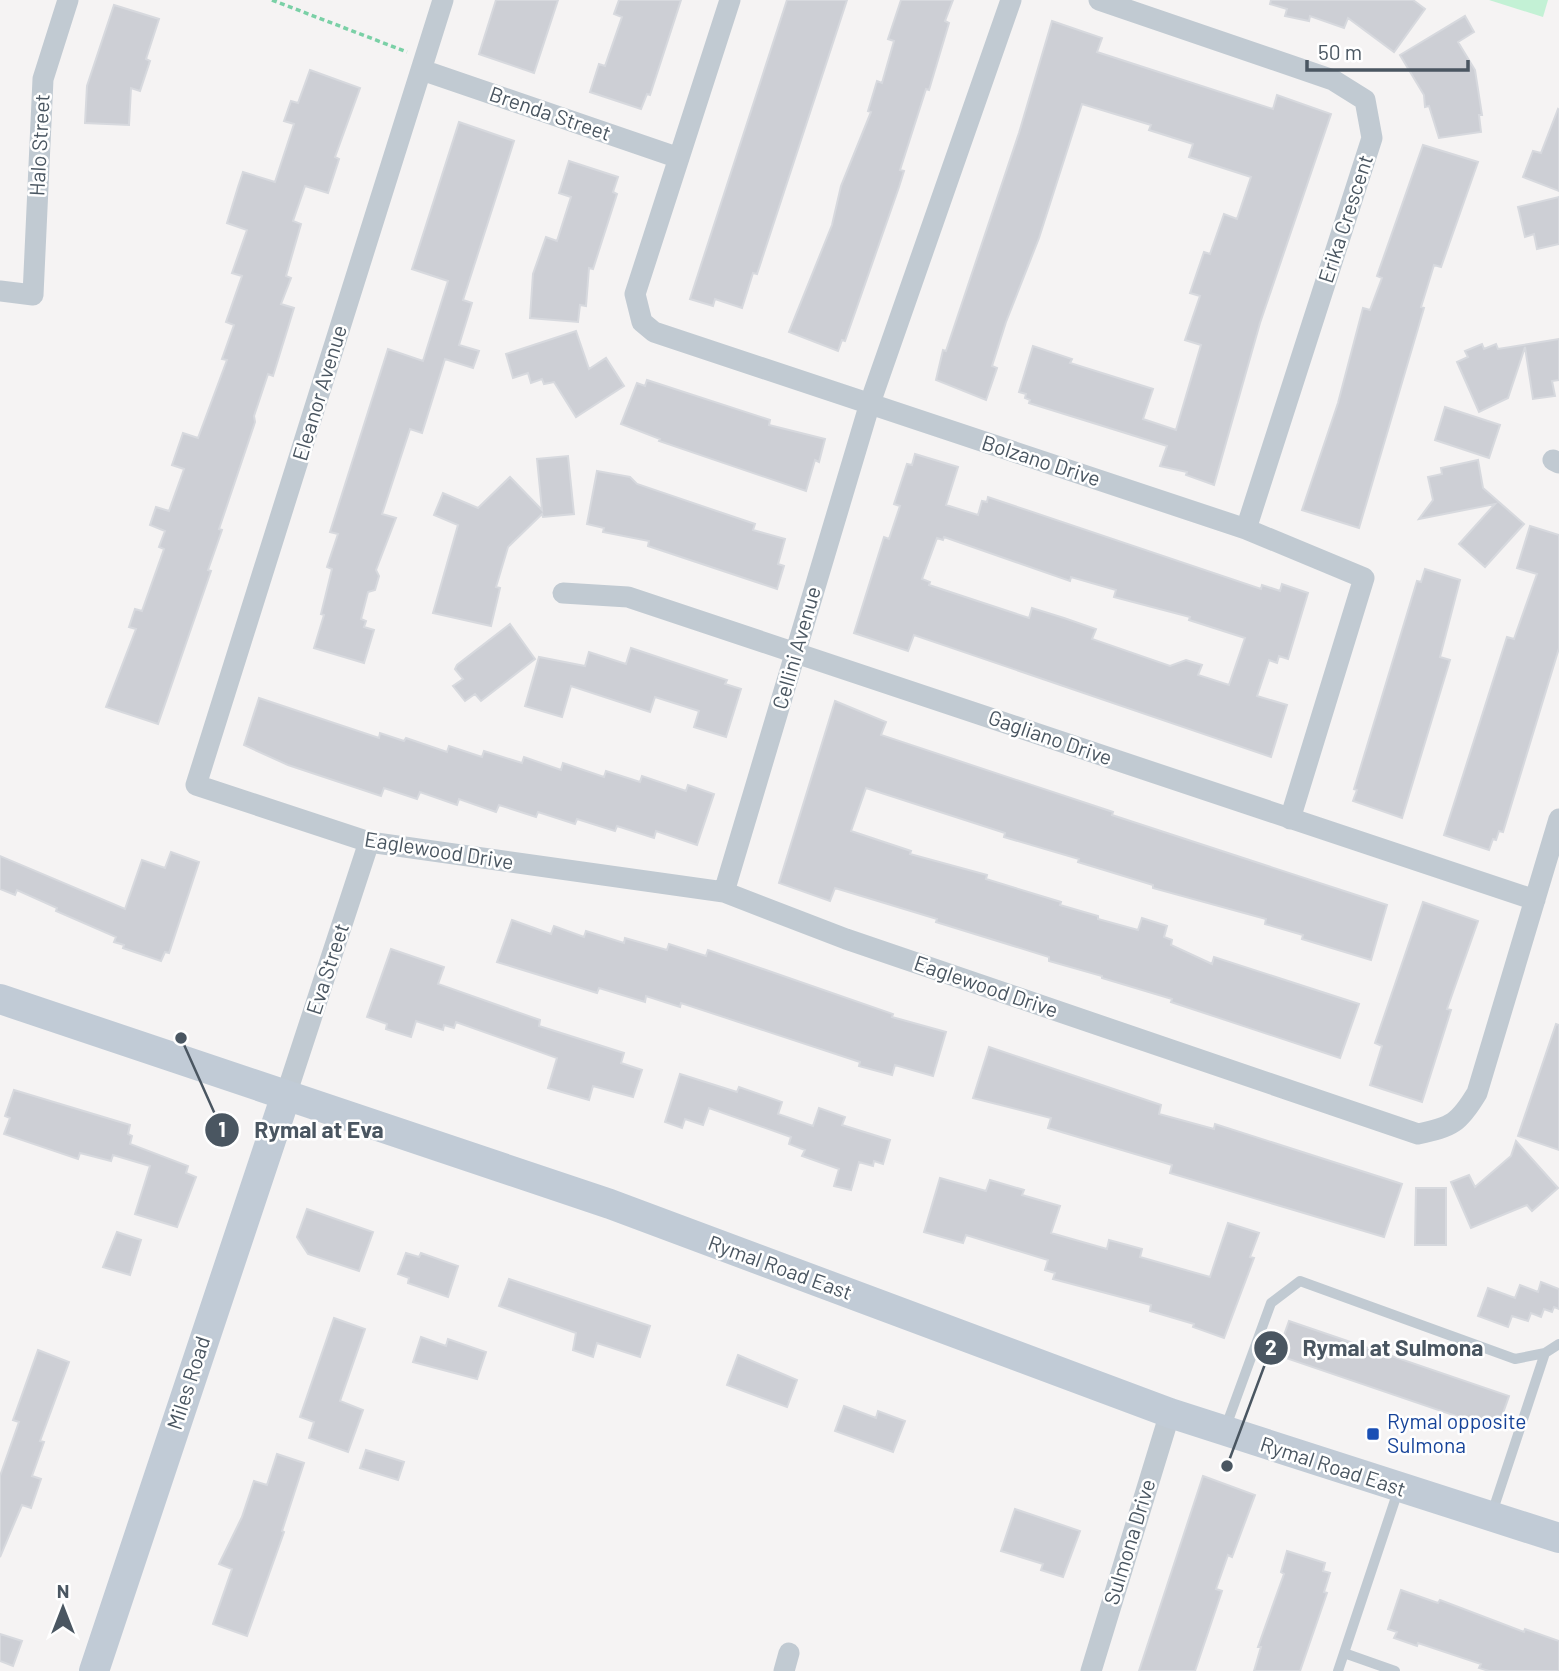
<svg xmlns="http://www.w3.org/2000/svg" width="1559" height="1671" font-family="Barlow,sans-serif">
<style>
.green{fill:#c3f1d5}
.building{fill:#cdcfd5;stroke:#d7d9de;stroke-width:2;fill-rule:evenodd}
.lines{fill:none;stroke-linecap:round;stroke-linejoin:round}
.path{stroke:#7ad0a6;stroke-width:3.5;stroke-dasharray:5 3.5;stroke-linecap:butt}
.lane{stroke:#c1cad2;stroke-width:10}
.street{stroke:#c1cad2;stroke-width:21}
.secondary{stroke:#c1cbd6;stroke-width:30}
.transit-dot{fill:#1a4fb4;stroke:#fff;stroke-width:2.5}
.labels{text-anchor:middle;stroke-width:5;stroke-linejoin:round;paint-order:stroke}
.street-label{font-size:21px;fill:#4a5661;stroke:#fff}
.transit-label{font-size:21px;fill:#164399;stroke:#fff;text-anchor:start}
.leader{fill:none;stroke:#4a5661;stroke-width:2.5}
.callout-dot{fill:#4a5661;stroke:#fff;stroke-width:2.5}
.mark-label{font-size:21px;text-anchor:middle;font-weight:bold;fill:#fff}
.callout-label{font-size:23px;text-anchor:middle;font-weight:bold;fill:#4a5661;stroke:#fff;stroke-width:5;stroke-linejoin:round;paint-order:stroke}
</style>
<rect width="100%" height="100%" fill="#f5f3f3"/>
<path class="green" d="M1489,0H1548L1543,17Z"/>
<path class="building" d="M496,0H558L534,73L479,54Z
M619,0H681L650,95L647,94L641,109L590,92L599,64L605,66L622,17L614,14Z
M787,0H847L757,274L753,273L742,308L715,299L713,306L690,299Z
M901,0H953L945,21L949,23L929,90L926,89L900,170L904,171L899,187L845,341L842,340L838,351L789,332L832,225L841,186L871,112L868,111L877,81L882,83L894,41L888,39Z
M1271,0H1413L1425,9L1394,52L1348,18L1344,28L1310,16L1309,21L1285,16L1287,9L1270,4Z
M114,5L159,19L146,59L150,61L140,91L131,88L129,125L85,123L87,86Z
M1465,16L1474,32L1458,42L1475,70L1482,115H1479L1481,132L1439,138L1429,106L1425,107L1424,95L1400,55Z
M1052,21L1102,38L1097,52L1273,109L1277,95L1331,114L1260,323L1214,485L1186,475L1187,472L1160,466L1167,446L1029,403L1030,400L1025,398L1026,394L1019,392L1033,346L1072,359L1070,363L1153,389L1143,419L1176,430L1201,345L1185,340L1200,296L1190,293L1204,252L1210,254L1224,214L1237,219L1251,177L1189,157L1193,144L1149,130L1151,125L1082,104L1039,238L1006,322L992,366L997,368L986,400L936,380L943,350L946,351L1019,133Z
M310,70L360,88L335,157L339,159L328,193L305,186L293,221L301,224L286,276L291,278L281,304L294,308L273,376L268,374L254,416L255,422L219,529L222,530L208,570L211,571L158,724L106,707L136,629L129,627L135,609L142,611L164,549L159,547L165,531L150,525L156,507L169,511L184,469L172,465L183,433L198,438L227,360L222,359L234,325L226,322L242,276L232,273L247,230L227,223L238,187L243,172L275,182L294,124L284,121L291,101L298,103Z
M1558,109L1559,110V191L1523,177L1533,151L1541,153Z
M459,122L514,141L463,300L472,303L459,345L479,351L473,368L445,359L422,433L410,429L382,514L396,518L376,570L379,576L375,590L368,592L361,619L366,621L364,627L374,630L364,663L314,648L324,615L321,614L332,569L327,567L338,534L330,532L388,349L423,361L448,281L412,269Z
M1423,145L1478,162L1441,267L1434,265L1421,307L1424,308L1359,528L1302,510L1338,403L1363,308L1370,310L1382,278L1377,276Z
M569,161L618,177L613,192L617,194L593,269L589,268L586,306L580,305L578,322L530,318L533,274L546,237L557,241L571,197L559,193Z
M1559,197V244L1537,249L1534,234L1525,237L1518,207Z
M576,331L589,369L606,358L624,386L576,417L554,382L544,384L542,379L531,383L528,373L513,378L506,354Z
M1559,339V380L1552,381L1555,396L1533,399L1525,347L1508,398L1479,412L1457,362L1468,357L1465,351L1482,344L1484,349L1496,344L1498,349Z
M647,380L770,420L769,425L825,439L819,462L815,460L806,491L659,441L660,439L621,424L637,383L645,386Z
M1445,407L1500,425L1489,458L1435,440Z
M915,454L958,467L946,505L978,515L982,501L987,502L988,497L1261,589L1262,585L1280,591L1282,584L1308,593L1288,659L1279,656L1277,663L1269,660L1257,696L1287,705L1271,757L914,635L908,651L854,633L884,537L889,539L900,506L894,504L907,464L912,465ZM944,537L1070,581L1071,577L1116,590L1114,597L1190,617L1189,620L1245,638L1229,685L1198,675L1202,665L1186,660L1170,666L1092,639L1096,629L1064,618L1032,608L1029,618L929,585L930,582L922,579L937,538L943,540Z
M568,456L574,514L543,517L542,514L508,547L496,587L500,588L491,626L433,613L458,525L434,515L443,493L478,508L510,477L542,510L537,459Z
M1478,460L1483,488L1524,524L1485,567L1459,544L1495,504L1419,519L1433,500L1428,477L1442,474L1441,468Z
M597,471L630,477L637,484L755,524L753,530L785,539L778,564L784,566L777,589L648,546L649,541L603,532L604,528L587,524Z
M1530,526L1559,535V648L1503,832L1499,831L1496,840L1493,839L1489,850L1444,835L1507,637L1514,639L1537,574L1517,568Z
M1425,569L1460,580L1440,657L1450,660L1402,818L1353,801L1357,790L1354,789L1417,581L1421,582Z
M510,624L535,659L481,701L475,694L465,701L453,686L463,679L455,669L457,665Z
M631,648L727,680L725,684L741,689L726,737L694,727L699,711L655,697L650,712L571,686L562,717L525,706L539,657L585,666L589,652L626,664Z
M259,698L379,738L380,733L404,741L406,738L447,752L449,746L482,757L484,751L522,763L524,757L561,770L563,763L604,777L606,771L640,782L642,776L686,791L688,785L714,794L697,845L656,831L654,838L617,826L615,831L577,819L575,824L538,812L536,817L499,805L496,812L459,799L457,805L420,792L417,799L384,788L381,796L288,765L244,745Z
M835,701L886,722L881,735L1113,812L1112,815L1387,905L1371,960L1302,939L1303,935L1265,924L1266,919L1153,888V885L1078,862L1079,859L1004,837L1005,833L866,788L851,831L911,851L910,854L987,875L986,879L1061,902L1060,905L1098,916V919L1138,930L1142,918L1167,926L1164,937L1172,940L1171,945L1212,964L1214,957L1359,1004L1340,1058L1171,1002L1172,999L1102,978V976L1049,961V957L936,922L937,919L835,888L830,901L779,883Z
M171,852L199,862L169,953L165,952L161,961L123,948L124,945L114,942L116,937L56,911L57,908L17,890L15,895L0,889V856L125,909L142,860L165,868Z
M1423,902L1478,921L1447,1009L1451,1010L1422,1102L1370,1085L1382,1046L1375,1043Z
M512,920L551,934L554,926L584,937L586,931L624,943L625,938L667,950L669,944L706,956L708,950L893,1014L892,1017L946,1032L933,1076L895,1065L892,1075L859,1066L860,1062L681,1003L680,1007L646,996L645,1002L599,988L597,993L497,962Z
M391,949L444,967L438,984L540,1020L539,1026L624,1053L621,1063L642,1070L633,1097L593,1086L589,1100L548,1088L557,1058L456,1022L454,1028L444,1025L443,1030L416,1021L411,1037L386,1029L387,1024L367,1017Z
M1556,1024L1559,1025V1150L1518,1136Z
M989,1047L1161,1105L1159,1114L1214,1129L1215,1124L1402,1184L1384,1237L1170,1173L1172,1165L1048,1128L1051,1118L973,1098Z
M680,1074L737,1092L739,1087L782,1102L778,1114L813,1126L819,1108L845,1117L842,1125L890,1140L883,1164L874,1161L873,1166L859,1162L851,1190L834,1186L839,1169L802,1156L805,1150L789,1144L791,1137L709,1108L703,1125L685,1119L682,1128L665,1122Z
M14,1090L130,1125L128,1134L132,1136L130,1144L188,1166L186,1173L196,1177L177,1227L135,1214L150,1166L113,1155L111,1161L80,1153L78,1159L4,1134L10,1118L5,1116Z
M1516,1141L1558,1188L1532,1211L1527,1205L1471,1228L1451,1182L1469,1175L1475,1187L1511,1156Z
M940,1178L986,1191L990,1180L1024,1190L1022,1195L1060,1206L1051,1233L1107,1249L1109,1240L1142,1249L1140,1257L1210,1277L1228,1223L1259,1233L1250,1257L1254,1258L1224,1338L1193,1327L1194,1324L1150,1311L1151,1305L1053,1279L1055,1273L1045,1270L1048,1260L966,1235L963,1243L924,1232Z
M1416,1188H1446V1245H1415Z
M307,1209L373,1232L359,1271L308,1254L297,1237Z
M117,1232L141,1240L130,1275L103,1267Z
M406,1253L419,1257L421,1253L458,1266L448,1297L408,1283L409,1278L398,1274Z
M509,1279L650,1326L640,1357L597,1343L593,1357L573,1350L576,1333L499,1306Z
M1541,1282L1559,1289V1309L1554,1307L1552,1312L1544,1309L1541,1317L1531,1313L1528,1321L1512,1316L1508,1327L1478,1316L1488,1288L1515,1298L1520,1285L1538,1292Z
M334,1318L365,1329L340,1401L363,1410L348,1452L309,1438L314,1422L300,1417Z
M1289,1321L1509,1396L1497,1430L1277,1355Z
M421,1337L446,1346L448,1339L486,1352L477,1379L413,1362Z
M38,1350L69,1362L40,1441L44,1442L32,1476L41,1479L31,1508L22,1505L0,1557V1476L19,1422L13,1420Z
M738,1355L797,1380L787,1407L727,1385Z
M844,1406L876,1418L878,1411L905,1421L893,1452L835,1431Z
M366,1450L404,1462L398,1480L360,1468Z
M277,1454L304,1463L282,1531L284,1532L247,1636L213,1624L232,1569L219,1564L242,1517L254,1481L267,1485Z
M1203,1476L1255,1495L1232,1557L1228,1555L1216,1589L1222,1591L1195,1671H1139Z
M1015,1509L1080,1531L1063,1577L1041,1570L1043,1564L1001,1551Z
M1287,1551L1325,1563L1323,1571L1330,1573L1324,1592L1327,1593L1300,1671H1254L1261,1647H1258L1284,1574L1281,1572Z
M1401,1590L1438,1603L1440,1600L1524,1632L1525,1629L1559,1641V1671H1489L1479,1668L1481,1664L1418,1643L1417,1646L1394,1638L1397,1632L1388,1629Z
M0,1634L22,1641L13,1666L0,1661Z"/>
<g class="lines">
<path class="path" d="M272,0L407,52"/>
<path class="lane" d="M1225,1429L1271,1303L1300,1281L1515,1359L1545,1353L1559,1344
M1492,1513L1545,1353
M1344,1653L1395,1671
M1338,1671L1399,1488"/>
<path class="street" d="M443,0L196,785L369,842L724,892L846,939L1418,1134C1452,1127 1459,1123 1477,1093L1559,819
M730,0L635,294L642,322L654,332L1246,529L1364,578L1290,819
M1099,0L1333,80L1365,100L1372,138L1246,529
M422,70L679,158
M0,291L33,295L43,79L68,0
M1553,460L1559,463
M563,593L628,597L1535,900
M724,892L870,403L1011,0
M286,1095L369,842
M784,1671L789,1653
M1091,1671L1170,1413"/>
<path class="secondary" d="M0,999L610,1204L1170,1413L1559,1538
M94,1671L286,1095"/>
</g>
<rect class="transit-dot" x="1366" y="1427" width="14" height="14" rx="3.5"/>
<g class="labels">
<g class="street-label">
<text transform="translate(550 114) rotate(19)" y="7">Brenda Street</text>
<text transform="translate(40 145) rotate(-87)" y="7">Halo Street</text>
<text transform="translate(1346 219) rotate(-72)" y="7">Erika Crescent</text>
<text transform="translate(320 393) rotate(-73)" y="7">Eleanor Avenue</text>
<text transform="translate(1041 461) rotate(18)" y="7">Bolzano Drive</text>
<text transform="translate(797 648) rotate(-74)" y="7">Cellini Avenue</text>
<text transform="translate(1050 738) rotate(19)" y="7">Gagliano Drive</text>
<text transform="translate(439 851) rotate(9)" y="7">Eaglewood Drive</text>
<text transform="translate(328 969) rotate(-72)" y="7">Eva Street</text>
<text transform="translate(986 987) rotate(19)" y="7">Eaglewood Drive</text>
<text transform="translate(780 1268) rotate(20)" y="7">Rymal Road East</text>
<text transform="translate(189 1383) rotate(-72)" y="7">Miles Road</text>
<text transform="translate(1333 1467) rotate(18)" y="7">Rymal Road East</text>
<text transform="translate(1130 1542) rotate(-73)" y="7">Sulmona Drive</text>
</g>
<g class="transit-label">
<text x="1387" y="1429">Rymal opposite<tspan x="1387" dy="24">Sulmona</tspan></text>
</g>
</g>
<path class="leader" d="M181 1038L222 1130M1227 1466L1271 1348"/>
<g class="callout-dot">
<circle cx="181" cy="1038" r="7"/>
<circle cx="1227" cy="1466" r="7"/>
<circle cx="222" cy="1130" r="18"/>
<circle cx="1271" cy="1348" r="18"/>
</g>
<g class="mark-label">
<text x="222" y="1137">1</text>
<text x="1271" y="1355">2</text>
</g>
<g class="callout-label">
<text x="319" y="1138">Rymal at Eva</text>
<text x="1393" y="1356">Rymal at Sulmona</text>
</g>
<g transform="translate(63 1608)" stroke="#ffffff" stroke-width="5" paint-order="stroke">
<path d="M0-5L12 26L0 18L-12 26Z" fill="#4a5661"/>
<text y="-10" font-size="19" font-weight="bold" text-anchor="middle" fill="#4a5661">N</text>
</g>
<path d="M1307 60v10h161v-10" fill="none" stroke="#4a5661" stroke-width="3.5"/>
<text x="1318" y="60" font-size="21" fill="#4a5661" stroke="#ffffff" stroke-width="5" paint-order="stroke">50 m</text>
</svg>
